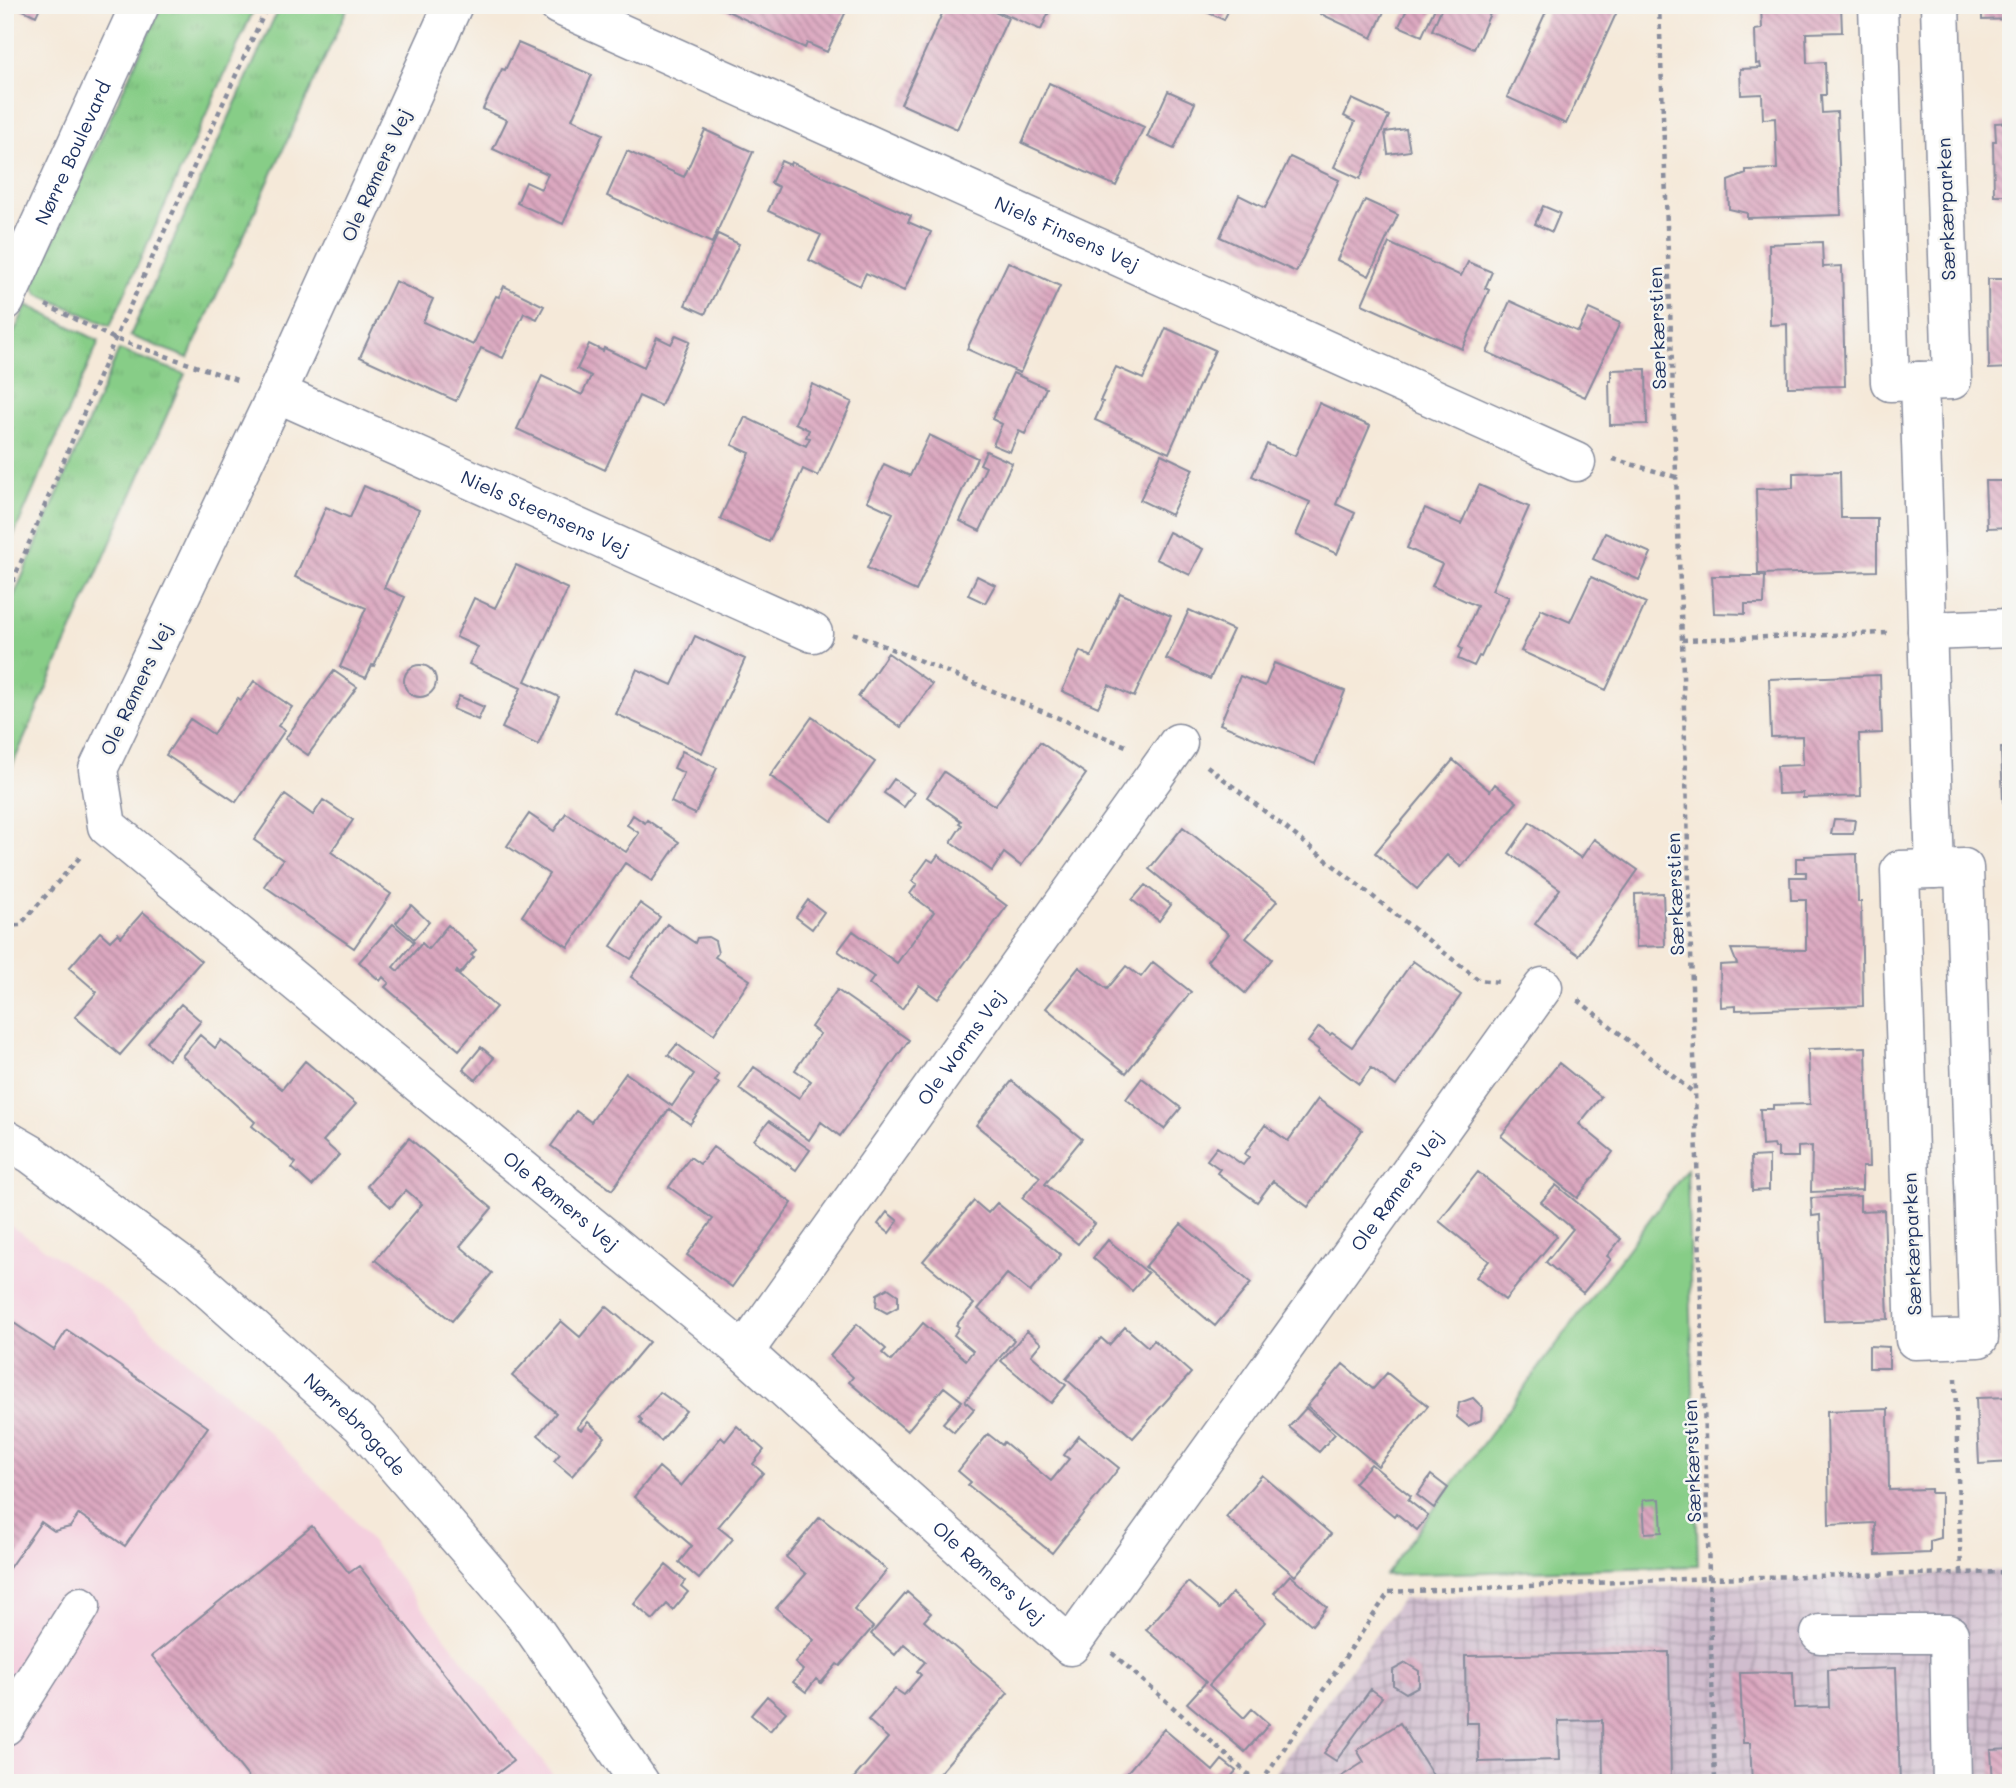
<svg xmlns="http://www.w3.org/2000/svg" width="2016" height="1788" font-family="Mali,sans-serif">
<style>
.built{fill:#f4cfde}
.industrial{fill:url(#industrial-grid)}
.grass{fill:url(#grass-tufts);stroke:#517e72;stroke-width:2}
.park{fill:#87cd87;stroke:#517e72;stroke-width:2}
.building{fill:url(#building-back-hatch)}
.lines{fill:none;stroke-linecap:round;stroke-linejoin:round}
.minor-casing{stroke:#888c9c;stroke-width:41}
.path{stroke:#888c9c;stroke-width:4.5;stroke-dasharray:5 5;stroke-linecap:butt}
.minor{stroke:#fff;stroke-width:38}
.labels{text-anchor:middle;stroke-width:5;stroke-linejoin:round;paint-order:stroke}
.street-label{font-size:19px;fill:#1b2f5e;stroke:#f6f6f2}
</style>
<defs>
<pattern id="industrial-grid" width="8" height="8" patternUnits="userSpaceOnUse" patternTransform="scale(1.75)"><rect width="8" height="8" fill="#d0bdce"/><path d="M0 4h8M4 0v8" fill="none" stroke="#a89aaa"/></pattern>
<pattern id="grass-tufts" width="24" height="20" patternUnits="userSpaceOnUse" patternTransform="scale(1.75)"><rect width="24" height="20" fill="#87cd87"/><path d="M3 7l-1-3M5 7V3M7 7l1-3M15 17l-1-3M17 17v-4M19 17l1-3" fill="none" stroke="#74b077"/></pattern>
<pattern id="building-back-hatch" width="6" height="6" patternUnits="userSpaceOnUse" patternTransform="scale(1.75)"><rect width="6" height="6" fill="#dca8c0"/><path d="M-1 5l2 2M0 0l6 6M5-1l2 2" fill="none" stroke="#b2899f"/></pattern>
</defs>
<rect width="100%" height="100%" fill="#f6f6f2"/>
<filter id="ink" filterUnits="userSpaceOnUse"><feTurbulence type="fractalNoise" baseFrequency=".0143" numOctaves="2"/><feDisplacementMap in="SourceGraphic" scale="14" xChannelSelector="R" yChannelSelector="G"/><feConvolveMatrix kernelMatrix="1 2 1 2 8 2 1 2 1" color-interpolation-filters="sRGB"/></filter>
<filter id="wash" filterUnits="userSpaceOnUse"><feTurbulence type="fractalNoise" baseFrequency=".00686" numOctaves="4" result="noise"/><feDisplacementMap in="SourceGraphic" scale="28" xChannelSelector="R" yChannelSelector="G"/><feGaussianBlur stdDeviation="1.57" result="paint"/><feColorMatrix in="noise" values="0 0 0 0 0 0 0 0 0 0 0 0 0 0 0 0 0 1.4 0 .05"/><feComposite in="paint" operator="in"/></filter>
<g filter="url(#wash)">
<rect width="100%" height="100%" fill="#f5e9d9"/>
<path class="built" d="M5,1222L105,1290L260,1424L351,1516L559,1783H5Z"/>
<path class="industrial" d="M2011,1570V1783H1267L1402,1599Z"/>
<path class="grass" d="M162,5H256L110,326L38,294L33,286Z
M280,5H349L188,358L130,336Z
M27,305L99,341L5,555V351Z
M119,350L185,374L5,782V617Z"/>
<path class="park" d="M1687,1169L1698,1566L1385,1575Z"/>
<g id="blocks">
<path class="building" d="M12,5H41L36,16Z
M715,5H849L827,52L807,43L805,48Z
M946,5H979L1008,18L957,129L901,104Z
M1003,5H1052L1041,30L1000,12Z
M1199,5H1231L1224,20L1198,8Z
M1325,5H1387L1372,38L1321,14Z
M1409,5H1428L1435,8L1422,36L1399,26Z
M1443,5H1494L1474,49L1432,30Z
M1549,5H1620L1566,124L1507,97Z
M1761,5H1841L1842,32L1806,33L1807,63L1825,62L1826,95H1821L1822,113L1837,112L1841,215L1747,218V213L1729,209L1728,181L1746,174V170L1777,169L1775,118L1763,119L1762,94L1741,95L1740,69L1761,68L1760,63L1756,64L1755,30L1762,29Z
M1982,5H2011V19L1982,20Z
M518,43L592,75L572,119L603,134L563,224L517,203L526,182L541,189L548,174L493,149L507,120L483,109L502,69L505,70Z
M1049,83L1144,127L1116,186L1022,143Z
M1168,91L1195,103L1174,149L1147,137Z
M1352,99L1389,116L1360,179L1334,167L1355,122L1344,116Z
M2011,122V195H1994L1993,141H1996L1995,123Z
M1406,129L1410,151L1388,154L1385,132Z
M705,130L753,152L712,243L607,196L627,151L684,177Z
M1290,157L1339,180L1296,272L1220,237L1239,195L1265,208Z
M781,161L790,165L791,162L911,216L908,222L931,232L904,291L866,273L860,286L809,260L821,235L768,211L779,187L771,183Z
M1365,200L1398,215L1369,276L1337,260Z
M1543,206L1560,213L1552,232L1535,224Z
M718,234L739,244L705,314L685,305Z
M1822,242L1823,267L1842,266L1845,386L1788,387L1787,324L1770,325L1769,244Z
M1389,243L1461,276L1468,262L1492,272L1485,288L1489,290L1462,349L1362,304Z
M1008,262L1060,286L1020,373L967,349Z
M1988,279H2011V368L1989,369Z
M395,281L433,299L423,322L473,345L496,296L499,297L504,286L544,306L537,319L524,313L503,358L481,348L456,401L360,357Z
M1510,301L1578,332L1589,309L1620,323L1585,397L1487,352Z
M1166,328L1215,350L1169,453L1095,420L1103,402L1100,401L1116,367L1143,379Z
M676,335L690,341L661,406L639,396L605,470L517,429L542,376L582,395L591,376L577,369L589,344L603,351L604,348L644,367L657,337L671,344Z
M1646,369L1647,424L1610,425L1609,381H1611V370Z
M1013,373L1046,388L1025,434L1019,431L1010,452L993,445L1002,424L992,419Z
M812,384L852,402L818,476L803,469L769,542L720,519L750,453L732,445L745,417L806,446L810,438L806,437L809,430L795,423Z
M1319,403L1370,426L1336,504L1355,513L1337,554L1296,535L1310,502L1252,476L1267,444L1295,456Z
M929,435L977,458L916,591L867,568L893,513L867,501L884,464L910,476Z
M986,451L1012,463L980,531L960,521L986,467L980,464Z
M1161,454L1193,469L1171,515L1140,500Z
M1840,472L1841,518H1877V571L1758,574L1756,489L1793,488V473Z
M1985,481H2011V527L1987,528Z
M1479,485L1529,507L1492,590L1509,597L1481,657L1479,656L1474,666L1458,659L1462,649L1459,647L1477,606L1432,586L1442,564L1407,548L1425,508L1461,524Z
M364,486L419,510L384,588L405,597L374,666L372,665L366,678L340,667L366,608L295,577L326,507L350,518Z
M1169,532L1203,549L1190,575L1156,559Z
M1605,533L1651,553L1639,580L1593,559Z
M516,565L568,589L525,681L559,697L538,745L502,728L521,688L469,664L478,647L456,637L474,598L495,608Z
M977,576L995,585L985,603L968,595Z
M1712,576H1765L1764,604H1745V614L1714,613Z
M1591,577L1646,603L1606,690L1521,651L1541,609L1570,622Z
M1120,593L1171,616L1134,697L1109,685L1098,707L1062,691L1080,651L1091,657Z
M1189,610L1233,630L1210,679L1166,659Z
M695,636L745,659L702,753L616,714L637,669L672,685Z
M888,653L932,684L901,727L858,697Z
M1274,663L1345,691L1315,764L1220,724L1240,676L1265,686Z
M404 681a16 16 0 1 1 32 0a16 16 0 1 1-32 0Z
M334,671L357,687L308,755L285,739Z
M1880,675L1882,733L1859,734L1861,796L1803,798V793L1778,794L1777,766L1803,765L1802,736L1771,737L1769,679Z
M254,681L292,707L278,726L285,730L236,802L166,755L190,719L213,734L238,698L241,700Z
M459,696L484,707L478,720L453,709Z
M812,717L875,762L832,821L770,776Z
M1040,742L1086,774L1021,866L1004,853L992,871L951,842L962,825L959,823L961,821L927,797L944,772L995,806Z
M2001,748H2011V802H2003Z
M682,751L717,768L695,814L671,802L684,773L674,768Z
M1453,760L1490,791L1495,784L1517,802L1461,867L1447,855L1417,889L1375,853Z
M894,779L914,793L904,807L884,793Z
M285,795L313,815L323,800L353,820L331,852L391,894L354,948L264,886L283,860L254,840Z
M566,813L626,852L639,833L627,825L633,815L645,823L647,820L679,842L652,881L625,863L568,947L522,916L549,874L507,846L529,814L554,831Z
M1834,819L1855,820L1853,834H1831Z
M1530,822L1581,858L1594,839L1638,870L1579,955L1535,924L1560,889L1509,853Z
M1183,827L1277,901L1246,938L1272,959L1245,993L1207,961L1229,934L1149,869Z
M1857,854L1858,902H1861L1863,1006L1736,1010V1006L1721,1007L1720,965L1737,964L1731,949L1806,950V900H1791L1790,877H1806V872H1796V858H1805V856Z
M938,855L1007,906L938,999L919,985L902,1009L869,984L874,977L838,951L853,931L897,963L934,912L910,894L917,884L912,881L928,859L933,862Z
M1145,885L1171,905L1159,921L1132,900Z
M1663,893L1665,946L1636,947L1635,894Z
M808,900L824,912L812,929L796,917Z
M640,903L660,917L631,959L611,946Z
M411,905L429,922L414,939L396,923Z
M143,912L201,961L120,1055L75,1017L97,992L69,968L100,932L110,941L118,933L121,937Z
M393,924L414,942L393,967L398,971L422,943L428,949L448,925L476,950L471,955L474,957L460,974L457,971L456,973L496,1007L459,1050L385,987L389,983L383,977L380,981L359,962Z
M667,924L695,943L697,938L708,937L715,941L718,953L715,957L750,980L714,1034L631,977Z
M1413,961L1461,995L1396,1086L1371,1068L1359,1084L1318,1053L1319,1050L1308,1042L1319,1027L1330,1035L1332,1033L1352,1047Z
M1153,962L1191,992L1126,1073L1046,1008L1079,967L1107,989L1126,966L1141,977Z
M837,990L909,1040L840,1136L821,1122L809,1140L739,1089L754,1067L799,1098L811,1081L795,1070L820,1034L811,1027Z
M181,1004L201,1021L168,1060L148,1043Z
M200,1035L215,1048L221,1040L282,1089L305,1061L356,1104L323,1141L339,1155L312,1186L292,1168L296,1163L252,1126L255,1122L182,1056Z
M677,1044L719,1075L715,1081L719,1083L690,1124L669,1109L612,1190L551,1146L576,1111L591,1122L626,1073L672,1106L694,1074L668,1055Z
M481,1047L494,1058L476,1080L463,1069Z
M1866,1047L1869,1167H1862V1190L1811,1192L1812,1146L1798,1147V1157H1778V1148H1775L1774,1145L1762,1146L1760,1109H1773V1105L1810,1104L1808,1049Z
M1559,1063L1601,1097L1579,1124L1613,1152L1577,1198L1501,1136Z
M1142,1078L1181,1108L1164,1129L1126,1099Z
M1012,1081L1082,1139L1045,1184L1095,1224L1078,1244L1022,1198L1040,1177L976,1125Z
M1318,1099L1362,1130L1308,1207L1273,1181L1257,1202L1217,1173L1220,1169L1207,1160L1217,1147L1243,1165L1249,1157L1245,1154L1265,1125L1288,1141Z
M769,1121L810,1150L796,1170L754,1140Z
M409,1138L492,1208L460,1246L492,1273L452,1321L375,1260L422,1204L406,1190L391,1207L367,1186Z
M713,1147L792,1203L732,1287L687,1255L713,1219L669,1187L690,1157L700,1164Z
M1769,1156V1190L1752,1191L1751,1157Z
M1478,1172L1557,1236L1505,1300L1476,1277L1489,1261L1439,1221Z
M1556,1185L1621,1239L1607,1256L1611,1259L1583,1293L1546,1262L1573,1229L1541,1202Z
M1860,1196V1211L1884,1210L1888,1319L1824,1321L1820,1215L1812,1216L1811,1198Z
M974,1201L988,1213L997,1203L1061,1255L1030,1292L1007,1274L978,1309L1014,1340L965,1401L974,1409L954,1432L943,1423L962,1401L944,1387L907,1431L849,1382L853,1377L830,1356L857,1324L886,1349L882,1353L891,1361L923,1323L966,1360L973,1351L954,1335L959,1327L956,1325L974,1304L923,1261Z
M887,1212L898,1221L889,1233L878,1224Z
M1181,1224L1251,1283L1215,1326L1145,1267Z
M1108,1240L1148,1273L1132,1291L1093,1258Z
M888,1288L898,1295V1307L887,1313L876,1307L877,1294Z
M606,1306L649,1342L577,1427L581,1430L588,1422L605,1437L572,1476L554,1461L560,1454L538,1435L556,1413L512,1376L561,1321L580,1337Z
M5,1317L54,1350L67,1330L208,1427L125,1546L79,1514L70,1527L54,1531L41,1522L5,1574Z
M1125,1327L1148,1347L1154,1340L1191,1373L1133,1438L1066,1379L1101,1338L1109,1345Z
M1027,1331L1041,1343L1031,1355L1066,1385L1051,1403L1001,1361Z
M1869,1346L1889,1347V1368H1869Z
M1343,1364L1373,1389L1387,1373L1428,1406L1378,1466L1307,1406Z
M660,1392L686,1411L661,1441L640,1423L642,1420L639,1417Z
M2011,1397V1462L1979,1464L1976,1398Z
M1473,1398L1482,1407L1481,1420L1468,1426L1457,1417L1459,1403Z
M1306,1408L1335,1434L1319,1452L1289,1427Z
M1888,1409L1889,1490L1931,1489V1493H1941V1538L1930,1541V1553L1876,1555L1875,1523L1829,1525L1827,1411Z
M737,1426L764,1450L753,1464L763,1473L718,1527L733,1539L699,1579L679,1562L692,1546L634,1497L659,1467L681,1486L721,1437L725,1441Z
M988,1434L1002,1445L1004,1442L1051,1481L1069,1459L1064,1455L1079,1436L1119,1468L1052,1553L968,1485L971,1482L958,1471Z
M1371,1464L1411,1496L1408,1500L1428,1516L1417,1530L1396,1513L1394,1516L1354,1483Z
M1262,1475L1331,1534L1295,1576L1226,1517Z
M1431,1475L1448,1488L1434,1508L1417,1495Z
M1660,1499L1662,1532L1645,1533L1643,1500Z
M820,1517L887,1570L854,1610L873,1627L840,1666L837,1664L821,1683L816,1679L806,1692L793,1682L803,1670L795,1663L814,1640L776,1608L806,1574L786,1557Z
M312,1526L349,1573L359,1566L513,1761L485,1783H253L152,1656Z
M666,1565L685,1581L681,1586L688,1592L673,1610L667,1604L653,1620L634,1604Z
M1290,1575L1327,1607L1312,1625L1274,1593Z
M1188,1582L1219,1609L1232,1593L1265,1622L1209,1685L1244,1718L1252,1709L1269,1724L1245,1752L1187,1703L1206,1682L1146,1630Z
M907,1592L931,1613L924,1621L1008,1693L931,1783H857L853,1779L888,1738L868,1720L895,1689L904,1695L921,1675L917,1671L925,1662L904,1644L895,1655L871,1634Z
M1669,1652L1671,1783H1603L1602,1720L1558,1721L1559,1760L1479,1762L1478,1723H1466L1465,1656Z
M1406,1663L1419,1671V1686L1406,1693L1393,1685V1670Z
M1896,1668L1900,1783H1752L1750,1743H1743L1740,1673L1793,1672L1794,1708L1829,1707L1828,1670Z
M1371,1689L1382,1697L1336,1761L1324,1753Z
M767,1696L786,1712L770,1731L751,1715Z
M1400,1723L1438,1783H1335L1334,1781L1364,1762L1357,1750Z
M1164,1729L1213,1771L1222,1760L1236,1771L1226,1783H1214L1212,1781L1210,1783H1118Z
M2011,1749V1783H1993L1991,1750Z"/>
</g>
</g>
<g filter="url(#ink)">
<use href="#blocks" fill-opacity="0" stroke="#888c9c" stroke-width="2"/>
<g class="lines">
<g class="minor-casing">
<g id="minor">
<path id="s1" d="M453,5L277,393L98,769L107,826L744,1352L1070,1646L1543,987"/>
<path id="s2" d="M558,5L1576,462"/>
<path d="M1878,5L1890,382L1952,380L1940,5"/>
<path id="s3" d="M5,301L140,5"/>
<path d="M1919,381L1935,869"/>
<path id="s4" d="M277,393L813,633"/>
<path d="M1927,631L2011,628"/>
<path d="M1964,868L1979,1338L1915,1340L1900,870Z"/>
<path id="s5" d="M5,1139L31,1154L186,1269L361,1425L521,1611L640,1783"/>
<path id="s6" d="M744,1352L1178,743"/>
<path d="M1820,1634H1949L1952,1783"/>
<path d="M5,1726L81,1606"/>
</g>
</g>
<path class="path" d="M1659,5L1682,640L1715,1783
M46,305L115,339L240,381
M1613,459L1676,477
M5,600L115,339L268,5
M853,633L1126,746
M1682,640L1887,633
M1207,766L1479,980L1499,982
M5,926L20,925L81,856
M1578,1000L1694,1093
M1955,1378L1961,1574
M1112,1653L1258,1783
M1261,1783L1389,1592L1709,1578L2011,1572"/>
<use href="#minor" class="minor"/>
</g>
</g>
<g class="labels">
<g class="street-label">
<text dy="7" stroke="none"><textPath href="#s3" startOffset="163">Nørre Boulevard</textPath></text>
<text transform="translate(376 175) rotate(-66)" y="7">Ole Rømers Vej</text>
<text transform="translate(1946 209) rotate(-92)" y="7">Særkærparken</text>
<text dy="7" stroke="none"><textPath href="#s2" startOffset="558">Niels Finsens Vej</textPath></text>
<text transform="translate(1657 328) rotate(-92)" y="7">Særkærstien</text>
<text dy="7" stroke="none"><textPath href="#s4" startOffset="294">Niels Steensens Vej</textPath></text>
<text transform="translate(136 689) rotate(-65)" y="7">Ole Rømers Vej</text>
<text transform="translate(1675 894) rotate(-92)" y="7">Særkærstien</text>
<text dy="7" stroke="none"><textPath href="#s6" startOffset="374">Ole Worms Vej</textPath></text>
<text dy="7" stroke="none"><textPath href="#s1" startOffset="2726">Ole Rømers Vej</textPath></text>
<text dy="7" stroke="none"><textPath href="#s1" startOffset="1489">Ole Rømers Vej</textPath></text>
<text transform="translate(1912 1244) rotate(-92)" y="7">Særkærparken</text>
<text dy="7" stroke="none"><textPath href="#s5" startOffset="453">Nørrebrogade</textPath></text>
<text transform="translate(1692 1461) rotate(-92)" y="7">Særkærstien</text>
<text dy="7" stroke="none"><textPath href="#s1" startOffset="2056">Ole Rømers Vej</textPath></text>
</g>
</g>
<rect width="2016" height="1788" fill="none" stroke="#f6f6f2" stroke-width="28"/>
</svg>
